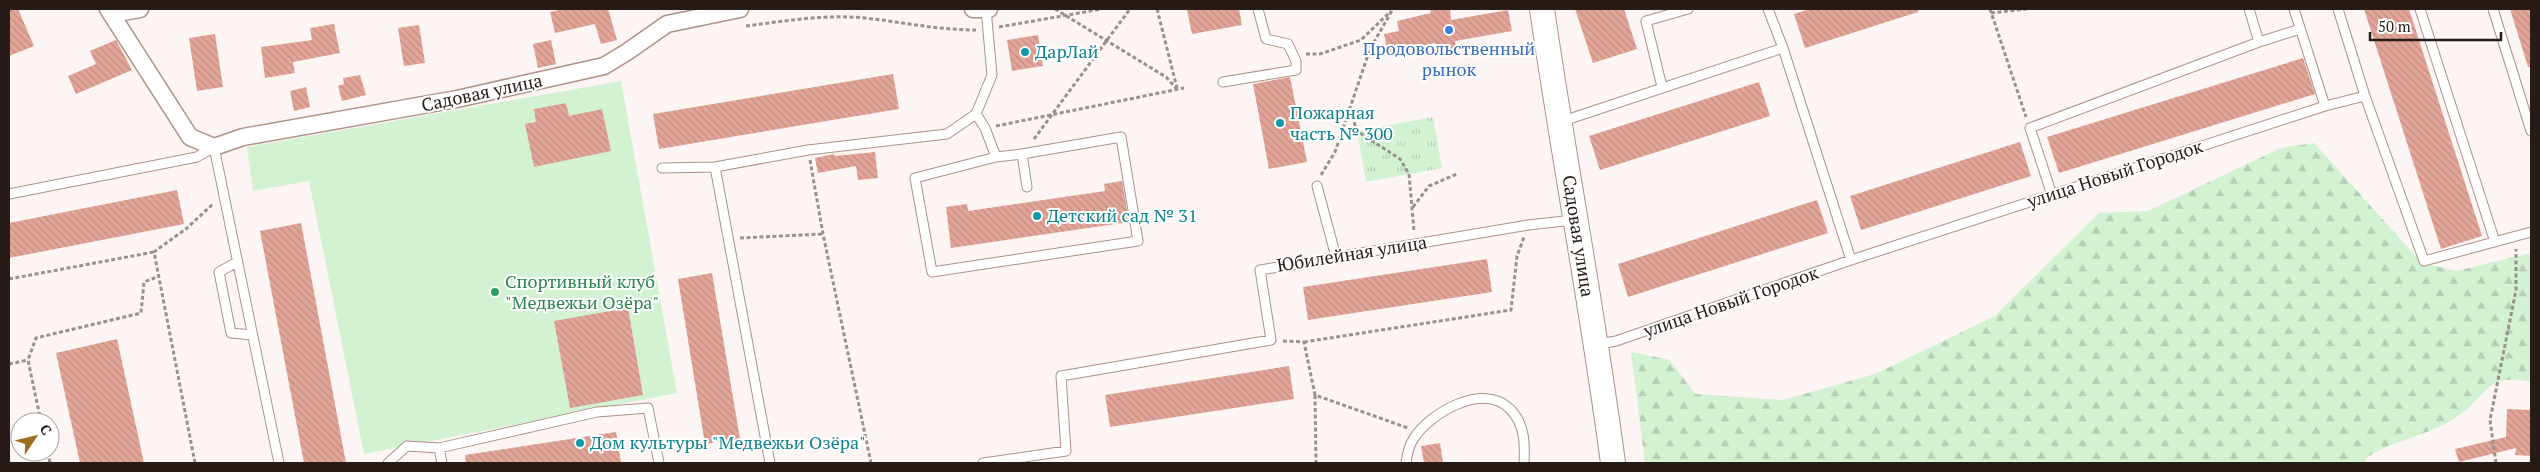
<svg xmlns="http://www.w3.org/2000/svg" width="2540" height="472" font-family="'PT Serif',serif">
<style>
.forest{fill:url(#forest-firs)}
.park{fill:url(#park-tufts)}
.pitch{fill:#d3f2d2}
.building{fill:url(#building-back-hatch)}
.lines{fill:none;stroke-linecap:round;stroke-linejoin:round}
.lane-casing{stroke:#ae9186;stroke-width:11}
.street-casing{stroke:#ae9186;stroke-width:19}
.secondary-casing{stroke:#ae9186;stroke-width:26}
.path{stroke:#9a918e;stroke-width:3;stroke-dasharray:4 2.5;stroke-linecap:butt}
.lane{stroke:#fff;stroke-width:9}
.street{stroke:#fff;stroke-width:16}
.secondary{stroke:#fff;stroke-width:24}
.shop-dot{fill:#3f7fe0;stroke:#fff;stroke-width:2}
.culture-dot{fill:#0f9aa8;stroke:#fff;stroke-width:2}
.leisure-dot{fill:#2e9e5b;stroke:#fff;stroke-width:2}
.labels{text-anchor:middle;stroke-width:4;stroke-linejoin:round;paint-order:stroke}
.shop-label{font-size:18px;fill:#366cbe;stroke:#fff}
.culture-label{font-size:18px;fill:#0d838f;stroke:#fff;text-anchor:start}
.street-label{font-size:18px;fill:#261b17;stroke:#fff}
.leisure-label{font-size:18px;fill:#27864d;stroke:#fff;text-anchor:start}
</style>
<defs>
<pattern id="forest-firs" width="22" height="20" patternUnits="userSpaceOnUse" patternTransform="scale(1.25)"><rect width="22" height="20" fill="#d3f2d2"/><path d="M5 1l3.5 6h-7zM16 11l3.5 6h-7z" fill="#b5cfb4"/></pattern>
<pattern id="park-tufts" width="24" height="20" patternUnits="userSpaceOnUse" patternTransform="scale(1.25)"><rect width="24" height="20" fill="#d3f2d2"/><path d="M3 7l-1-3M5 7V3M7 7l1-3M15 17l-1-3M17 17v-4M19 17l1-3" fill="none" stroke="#b5cfb4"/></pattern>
<pattern id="building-back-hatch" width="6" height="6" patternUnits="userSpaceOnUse" patternTransform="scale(1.25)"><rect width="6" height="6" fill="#e2a598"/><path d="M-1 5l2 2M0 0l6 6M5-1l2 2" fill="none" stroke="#c28d82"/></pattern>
</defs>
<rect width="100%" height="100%" fill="#fcf5f3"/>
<path class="forest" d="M2314,143L2422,263L2457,271L2531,253V382C2521,380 2507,378 2497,382C2488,385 2474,404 2466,410C2435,436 2398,437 2366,458L2365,463H1645L1631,352L1670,360L1695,394L1783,400L1875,374L1995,316L2099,213L2148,211L2281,148Z"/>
<path class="park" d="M1433,117L1442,168L1366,182L1357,131Z"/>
<path class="pitch" d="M621,81L677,393L364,454L309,181L253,191L247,147Z"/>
<path class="building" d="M9,9H18L34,46L9,56Z
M564,9H608L617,40L601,44L595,24L555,33L550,12Z
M1195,9H1239L1242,25L1192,34L1187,10Z
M1430,9H1450L1451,20L1508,10L1512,31L1455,41L1456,49L1437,52L1435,43L1388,53L1384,34L1399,31L1397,21L1431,13Z
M1575,9H1624L1637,49L1593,63Z
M1810,9H1918V12L1805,48L1794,14Z
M2364,9H2409L2482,236L2441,249Z
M2510,9H2531V67H2528Z
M334,24L340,53L293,62L295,73L265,78L261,47L312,40L310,28Z
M419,25L425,63L404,66L398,28Z
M215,34L223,87L197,91L189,38Z
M1038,35L1043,66L1012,71L1007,40Z
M116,40L132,70L76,94L68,76L96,64L90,51Z
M551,40L556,64L538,68L533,44Z
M2303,58L2315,94L2059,173L2047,137Z
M893,74L899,109L659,149L653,114Z
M360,75L366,95L342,101L338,86L344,84L343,78Z
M1290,77L1307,162L1269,169L1253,84Z
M1759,82L1770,116L1600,170L1589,136Z
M306,87L310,107L294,111L290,91Z
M566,103L569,116L602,109L611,151L534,167L525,124L536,122L534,109Z
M2020,142L2031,176L1861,230L1850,196Z
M875,152L878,178L858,180L856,166L818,173L815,158L834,154L835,156Z
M1122,181L1129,222L951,248L946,207L967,204L968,211L1105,191L1104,184Z
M177,190L184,224L9,258V223Z
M1817,200L1828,233L1628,297L1618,264Z
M301,223L346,463H304L260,231Z
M1487,259L1492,292L1308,320L1303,287Z
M712,273L740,439L705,444L678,279Z
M628,308L643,395L570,408L554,321Z
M117,339L144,463H80L56,353Z
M1289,366L1294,399L1110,427L1105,395Z
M2507,409L2531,410V456L2515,455L2516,448L2459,462L2455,449L2506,437Z
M616,432L621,463H466L465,455Z
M1440,443L1443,463H1424L1421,446Z"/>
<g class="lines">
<g class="lane-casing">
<path id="lane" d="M1768,9L1783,48
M2294,9L2325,106
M2338,9L2365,96
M2420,9L2495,242
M2493,9L2531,131
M2259,42L2300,29
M1223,82L1296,70V61L1288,44L1266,39L1258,9
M1662,87L1646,21L1688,9
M976,114L985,128L996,157L1022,154L1027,187
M1560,122L1783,48L1851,260
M996,157L915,178L932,272L1138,241L1121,137L1022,154
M715,167L808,150L947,134L976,114L992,75L986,9
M662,168L715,167L770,463
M1317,186L1336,257
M9,194L197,157L214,147L279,463
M2052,195L2030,128L2259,42L2249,9
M237,262L219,272L231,333L252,335
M1598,344L1616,341L1851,260L2325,106L2365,96L2424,261L2531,232
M388,463L407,446L439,448
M442,463L439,448L597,412L648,408L659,463
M983,463L1066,451L1061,376L1271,340L1260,270L1528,225L1574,220
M1406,463C1407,455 1409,445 1414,438C1430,413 1483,382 1510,409C1525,424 1525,444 1524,463"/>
</g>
<g class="street-casing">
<path id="street" d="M108,9L190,137L214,147L243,137L457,99L604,66L627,52L667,24L740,9
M973,9H989
M111,14L140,9"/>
</g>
<g class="secondary-casing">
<path id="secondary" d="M1542,9C1564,161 1593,311 1613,463"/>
</g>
<path class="path" d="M1055,9L1166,77L1177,89
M1157,9L1177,88
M1990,9L2026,117
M1991,13L2027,9
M746,26C785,21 825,14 865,18C902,22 938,30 976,30
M999,27L1102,9
M1306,54H1320L1361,40L1391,11
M1350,110L1357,131L1400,159L1409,174L1414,231
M996,126L1184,88
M1034,139L1130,9
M810,160L823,234L871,463
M1321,175L1335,152L1370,49L1393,9
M1413,207L1429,186L1457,174
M740,238L823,234
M9,279L154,252
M1283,341L1304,342L1315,395L1408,428
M1304,342L1511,310L1517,256L1524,237
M9,364L28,360
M1315,395L1316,463
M41,422L28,360L36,338L141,313L144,282L157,277
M48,452L50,463
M195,463L154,252L187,228L213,204
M2496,463L2490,420L2516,290V249"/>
<use href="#lane" class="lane"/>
<use href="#street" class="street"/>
<use href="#secondary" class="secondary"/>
</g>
<circle class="shop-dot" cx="1449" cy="30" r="5"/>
<g class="culture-dot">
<circle cx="1025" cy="52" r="5"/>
<circle cx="1280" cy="123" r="5"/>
<circle cx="1037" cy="216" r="5"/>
<circle cx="580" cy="443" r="5"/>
</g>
<circle class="leisure-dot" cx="495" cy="292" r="5"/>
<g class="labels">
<g class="shop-label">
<text x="1449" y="55">Продовольственный<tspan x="1449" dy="21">рынок</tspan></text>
</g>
<g class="culture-label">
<text x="1035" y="58">ДарЛай</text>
<text x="1290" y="119">Пожарная<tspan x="1290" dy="21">часть № 300</tspan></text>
<text x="1047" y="222">Детский сад № 31</text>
<text x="590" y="449">Дом культуры "Медвежьи Озёра"</text>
</g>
<g class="street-label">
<text transform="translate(482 93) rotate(-12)" y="6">Садовая улица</text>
<text transform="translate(2115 174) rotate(-18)" y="6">улица Новый Городок</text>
<text transform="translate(1578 236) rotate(81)" y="6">Садовая улица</text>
<text transform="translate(1352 254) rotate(-9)" y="6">Юбилейная улица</text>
<text transform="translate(1731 302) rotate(-19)" y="6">улица Новый Городок</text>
</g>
<g class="leisure-label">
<text x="505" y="288">Спортивный клуб<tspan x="505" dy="21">"Медвежьи Озёра"</tspan></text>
</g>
</g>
<rect width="2540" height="472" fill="none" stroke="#261b17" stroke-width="20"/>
<g transform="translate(35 437) rotate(55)"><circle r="24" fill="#ffffff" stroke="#a8a4a2"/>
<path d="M0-4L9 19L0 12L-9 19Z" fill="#9c6f1f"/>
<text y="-8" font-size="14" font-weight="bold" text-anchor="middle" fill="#261b17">С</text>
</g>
<path d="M2370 32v8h131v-8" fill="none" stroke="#261b17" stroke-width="2.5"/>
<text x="2378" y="32" font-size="15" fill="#261b17" stroke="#ffffff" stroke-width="4" paint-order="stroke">50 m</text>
</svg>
